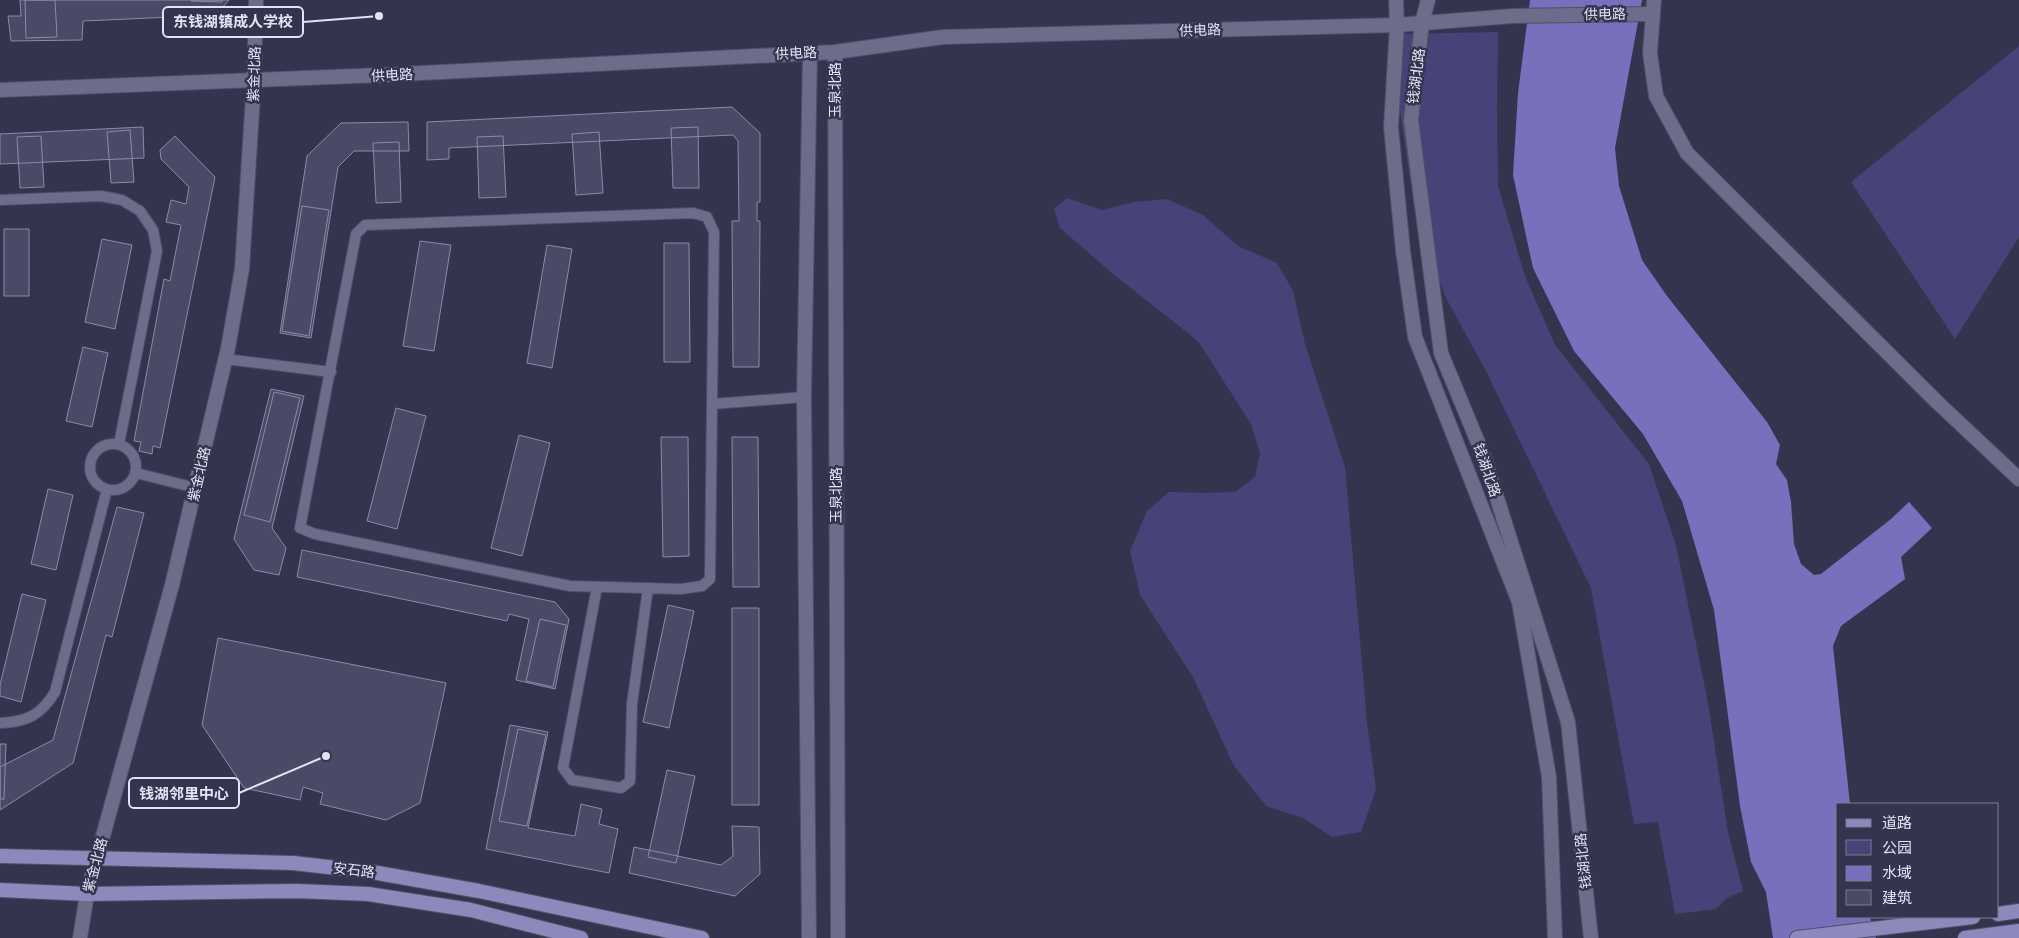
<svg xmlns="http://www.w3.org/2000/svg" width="2019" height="938" font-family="'Asap Condensed','Noto Sans SC',sans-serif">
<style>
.green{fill:#474278}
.water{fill:#7670bd}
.building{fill:#4b4a66;stroke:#8b8aaa}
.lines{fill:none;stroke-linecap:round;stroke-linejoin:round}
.service-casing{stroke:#504f66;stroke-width:12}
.minor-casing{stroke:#504f66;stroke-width:16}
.tertiary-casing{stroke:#504f66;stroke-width:16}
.primary-casing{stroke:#504f66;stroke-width:16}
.service{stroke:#6d6c8a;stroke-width:10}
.minor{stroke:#6d6c8a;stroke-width:14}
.tertiary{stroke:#6d6c8a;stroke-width:14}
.primary{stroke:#8c89bd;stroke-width:14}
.labels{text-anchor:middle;stroke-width:5;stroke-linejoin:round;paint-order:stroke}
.street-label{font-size:14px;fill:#e3e3f4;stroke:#35344f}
.leader{fill:none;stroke:#e3e3f4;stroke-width:2}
.callout-dot{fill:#e3e3f4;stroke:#35344f;stroke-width:2}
.callout{fill:#35344f;stroke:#e3e3f4;stroke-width:2}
.callout-label{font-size:15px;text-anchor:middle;font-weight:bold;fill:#e3e3f4}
</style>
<rect width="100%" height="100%" fill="#35344f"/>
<path class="green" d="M1498,32L1497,110L1498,186L1525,276L1555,345L1649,464L1676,545L1708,703L1728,832L1743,891L1727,898L1716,909L1675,914L1658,822L1634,824L1591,588L1485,369L1446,298L1416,221L1400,111V34Z
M2019,46V237L1955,339L1851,182Z
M1067,198L1102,210L1134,202L1167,199L1203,215L1238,246L1277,263L1293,291L1305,344L1345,467L1367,722L1376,789L1361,832L1332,837L1303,818L1266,806L1234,766L1193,677L1140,595L1130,551L1147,511L1169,492L1202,493L1235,492L1255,477L1260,453L1251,424L1198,341L1113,274L1060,228L1054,209Z"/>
<path class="water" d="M1530,0H1642L1615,148L1619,186L1642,260L1667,296L1767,422L1780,445L1776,464L1787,480L1791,502L1794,544L1801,564L1814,575L1821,574L1891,519L1909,502L1932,528L1901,557L1905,579L1841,626L1833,646L1850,804H1838V917H1870L1876,938H1773L1766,892L1751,862L1740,806L1714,610L1682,501L1643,434L1574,351L1533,268L1513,175L1518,93Z"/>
<path class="building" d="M20,0H229L216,15L83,21L82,40L11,41L8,16H21Z
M25,0H55L57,37L26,38Z
M191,0H222V2L191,1Z
M732,107L760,133V202H757V221H760L759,367H733L732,221H739L738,141L733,135L449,148V159L427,160V122Z
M408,122L409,151H354L338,167L311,338L280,333L307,156L341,123Z
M143,127L144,158L0,164V134Z
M698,127L699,188H673L671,128Z
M130,130L134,182L111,183L107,132Z
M599,132L603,193L576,195L572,134Z
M41,136L44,187L20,188L17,137Z
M175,136L215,177L160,448L153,446L152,454L139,451L141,442L134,441L164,279L170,281L181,225L166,222L171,200L186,204L189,187L161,159L160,150Z
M503,136L506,197L479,198L477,137Z
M399,142L401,202L376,203L373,143Z
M302,206L329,210L309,336L282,331Z
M4,229H29V296H4Z
M102,239L132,245L115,329L85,322Z
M420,241L451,245L434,351L403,346Z
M664,243H689L690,362H664Z
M547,245L572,249L552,368L527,363Z
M83,347L108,353L92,427L66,421Z
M271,389L304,396L272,528L286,548L279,575L254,570L234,539Z
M274,392L300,398L270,522L244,515Z
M396,408L426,416L397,529L367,521Z
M519,435L550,443L522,556L491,548Z
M661,437H688L689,556L663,557Z
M732,437H758L759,587H733Z
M48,489L73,495L56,570L31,564Z
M117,507L144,513L112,637L106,635L73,763L0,810V767L53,740Z
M302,550L555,602L569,619L555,689L516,680L529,619L509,614L507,621L297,577Z
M22,594L46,600L21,702L0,696V685Z
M668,605L694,611L669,728L643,722Z
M732,608H759V805H732Z
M540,619L566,625L553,687L526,681Z
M218,638L446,683L420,803L386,820L320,804L323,793L303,787L300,800L244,788L202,725Z
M510,725L548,732L528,828L575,836L581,804L602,809L599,824L618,829L609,873L486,849Z
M518,729L546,735L527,826L499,821Z
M0,744H6L4,799H0Z
M667,770L695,776L676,863L648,857Z
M732,826L759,827L760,874L735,896L629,873L634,847L721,865L733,856Z"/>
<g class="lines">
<g class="service-casing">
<path id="service" d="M0,200L101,196L122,200L140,211L153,230L157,251L119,444
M693,213L707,217L714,232L710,579L702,586L681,589L570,586L315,534L300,528L356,234L365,225Z
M225,359L331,372
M712,404L804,397
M90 467a23 23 0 1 1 46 0a23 23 0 1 1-46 0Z
M136,473L196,488
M597,587L563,768L572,780L621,788L630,781L632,704L648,588
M0,723C27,722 41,715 55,692L107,489"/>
</g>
<g class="minor-casing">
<path id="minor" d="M0,90L382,75L835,52L943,37L1397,25L1513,16L1652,14"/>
</g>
<g class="tertiary-casing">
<path id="tertiary" d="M1396,0L1397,25L1391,127L1403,251L1415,337L1519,602L1549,777L1555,938
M1428,0L1422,23L1411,120L1441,353L1484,457L1568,722L1591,938
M1654,0L1650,53L1656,96L1687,153L1937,402L2019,479
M835,52L838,938
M80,938L87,894L172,585L228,348L242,269L254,80L256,0
M809,938L804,397L810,52"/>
</g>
<g class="primary-casing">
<path id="primary" d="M0,856L293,863L372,872L479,891L702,938
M0,890L87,894L297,891L368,894L471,910L581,938
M1998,914L2019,911
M1797,938L1973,917
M1965,938L2019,931"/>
</g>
<use href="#service" class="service"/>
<use href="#minor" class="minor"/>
<use href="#tertiary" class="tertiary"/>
<use href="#primary" class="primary"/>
</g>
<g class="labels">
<g class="street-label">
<text transform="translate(1605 14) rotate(-1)" y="5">供电路</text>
<text transform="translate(1200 30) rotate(-2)" y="5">供电路</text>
<text transform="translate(796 53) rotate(-3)" y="5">供电路</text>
<text transform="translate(254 74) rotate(-88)" y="5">紫金北路</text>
<text transform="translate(392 75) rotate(-3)" y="5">供电路</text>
<text transform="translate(1416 76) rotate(-83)" y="5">钱湖北路</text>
<text transform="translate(835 90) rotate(-90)" y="5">玉泉北路</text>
<text transform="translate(1487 470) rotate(71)" y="5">钱湖北路</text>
<text transform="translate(199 474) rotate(-77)" y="5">紫金北路</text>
<text transform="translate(836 495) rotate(-90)" y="5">玉泉北路</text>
<text transform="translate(1583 861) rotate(-96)" y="5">钱湖北路</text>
<text transform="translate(95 865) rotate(-75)" y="5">紫金北路</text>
<text transform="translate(354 870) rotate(7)" y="5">安石路</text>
</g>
</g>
<path class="leader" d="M379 16L303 22M326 756L239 793"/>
<g class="callout-dot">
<circle cx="379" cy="16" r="5"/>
<circle cx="326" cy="756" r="5"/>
</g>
<g class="callout">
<rect x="163" y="7" width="140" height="30" rx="5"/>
<rect x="129" y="778" width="110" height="30" rx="5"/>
</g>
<g class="callout-label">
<text x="233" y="27">东钱湖镇成人学校</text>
<text x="184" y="799">钱湖邻里中心</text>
</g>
<rect x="1836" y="803" width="162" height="115" fill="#35344f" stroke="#7b7a91"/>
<rect x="1846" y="819" width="25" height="8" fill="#8c89bd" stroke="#7b7a91"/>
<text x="1882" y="828" font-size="15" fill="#e3e3f4">道路</text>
<rect x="1846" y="840" width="25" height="15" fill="#474278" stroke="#7b7a91"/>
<text x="1882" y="853" font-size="15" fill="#e3e3f4">公园</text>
<rect x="1846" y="866" width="25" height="15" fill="#7670bd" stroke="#7b7a91"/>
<text x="1882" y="878" font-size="15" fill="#e3e3f4">水域</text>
<rect x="1846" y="890" width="25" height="15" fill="#4b4a66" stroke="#7b7a91"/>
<text x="1882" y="903" font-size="15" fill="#e3e3f4">建筑</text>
</svg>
